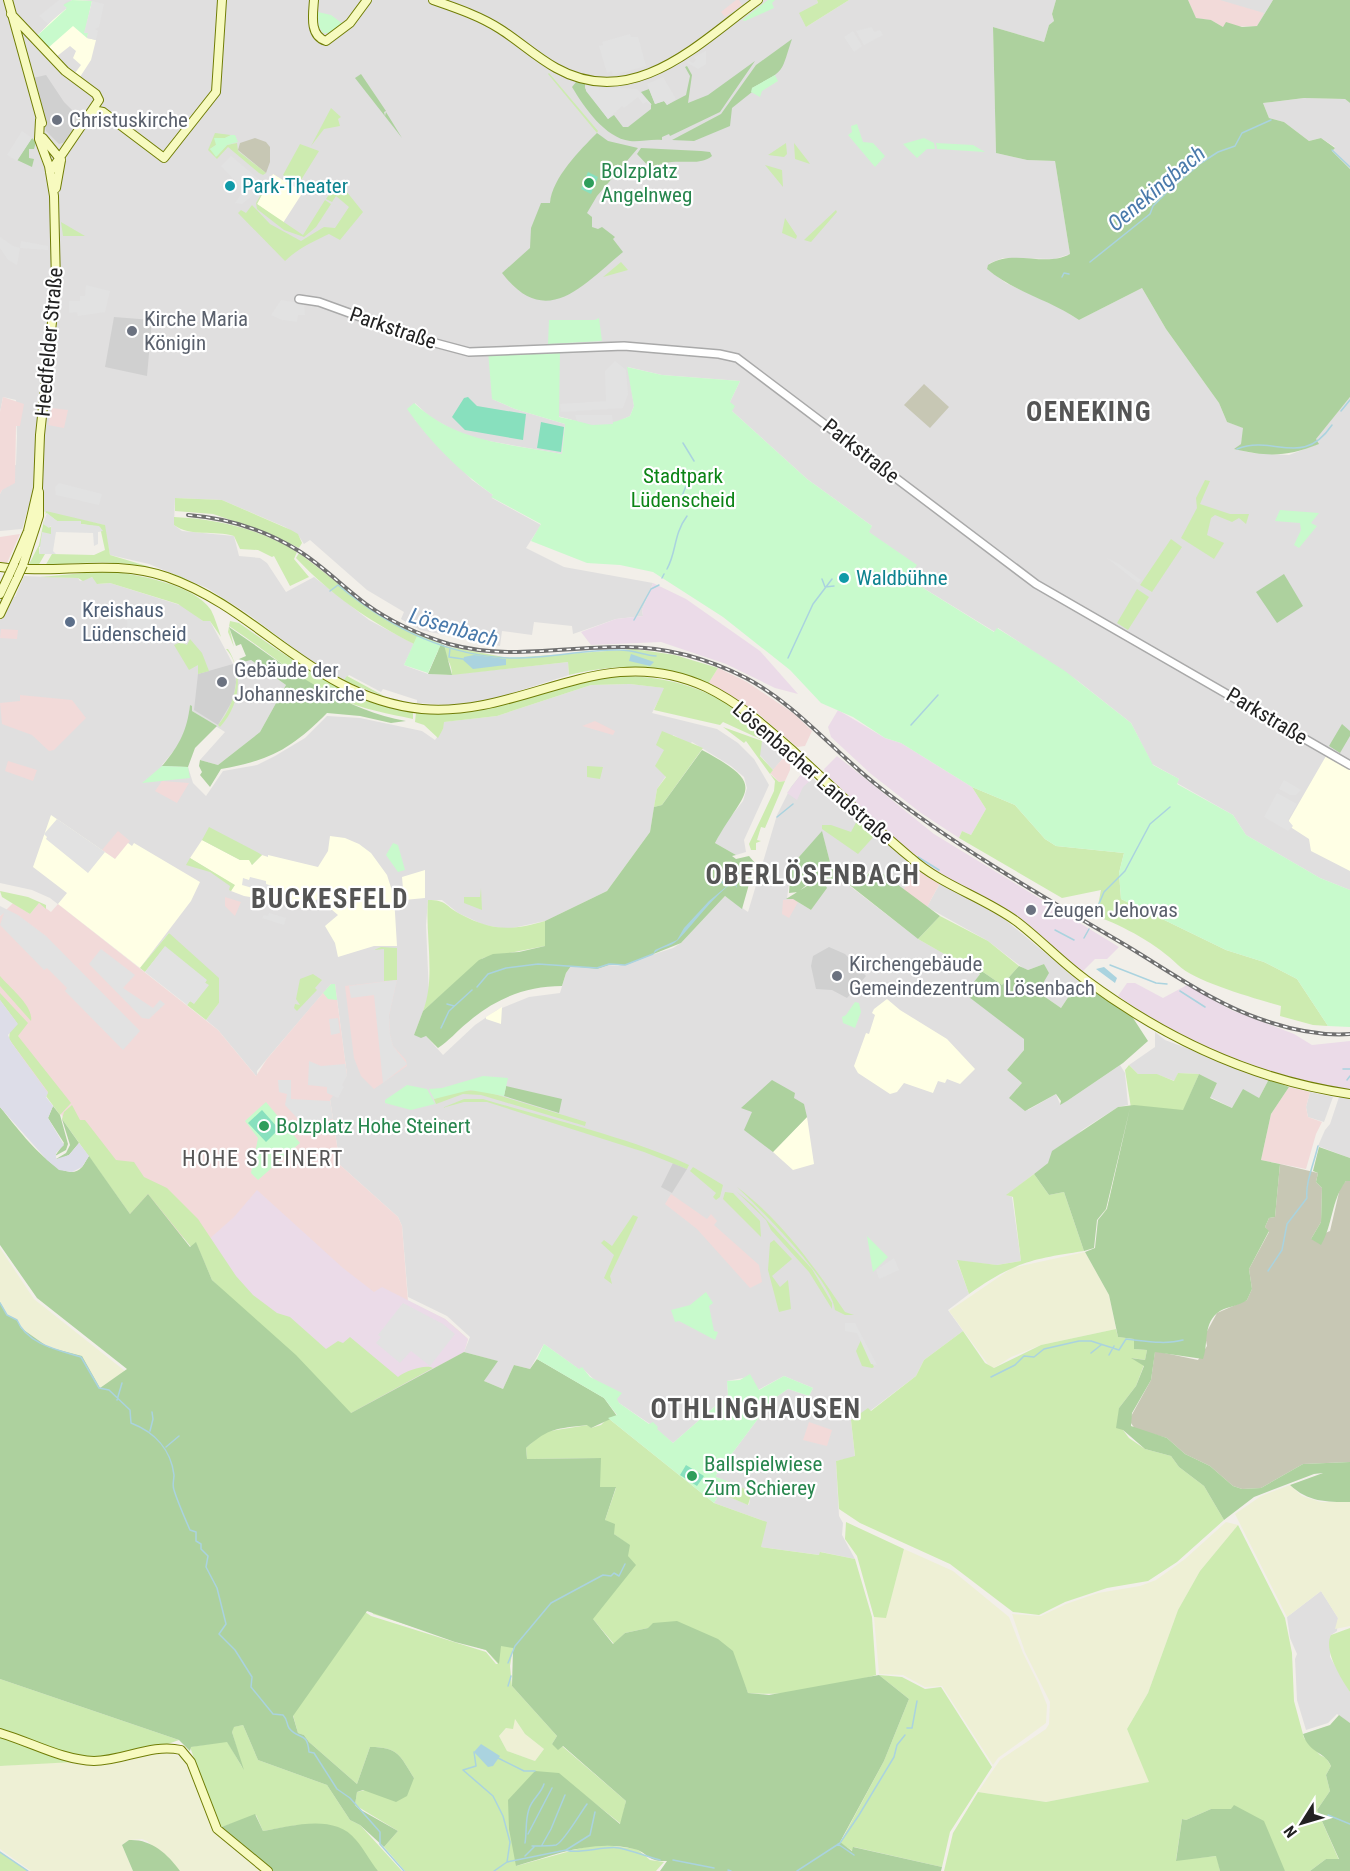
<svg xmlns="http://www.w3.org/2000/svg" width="1350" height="1871" font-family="'Roboto Condensed',sans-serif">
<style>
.residential{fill:#e0dfdf}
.commercial{fill:#f2dad9}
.industrial{fill:#ebdbe8}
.education{fill:#ffffe5}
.religious{fill:#d0d0d0}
.construction{fill:#c7c7b4}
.farmland{fill:#eef0d5}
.grass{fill:#cdebb0;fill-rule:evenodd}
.forest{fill:#add19e}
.park{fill:#c8facc}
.pitch{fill:#88e0be}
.parking{fill:#e2e2e2}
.plaza{fill:#dddde8}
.water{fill:#aad3df}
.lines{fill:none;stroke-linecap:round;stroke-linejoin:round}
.stream{stroke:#aad3df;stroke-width:1.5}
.tertiary-casing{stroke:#a9a9a9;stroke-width:10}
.secondary-casing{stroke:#707d05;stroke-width:10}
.tertiary{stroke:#fff;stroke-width:7}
.secondary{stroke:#f7fabf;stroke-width:8}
.rail-casing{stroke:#707070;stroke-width:4}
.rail{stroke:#fff;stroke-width:1.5;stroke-dasharray:4.5;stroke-linecap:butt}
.secondary-bridge-casing{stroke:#707d05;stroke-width:10;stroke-linecap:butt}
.secondary-bridge{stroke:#f7fabf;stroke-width:8}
.worship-dot{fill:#6b7280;stroke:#fff;stroke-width:2}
.leisure-dot{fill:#2e9e5b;stroke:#fff;stroke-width:2}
.culture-dot{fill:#0f9aa8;stroke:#fff;stroke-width:2}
.service-dot{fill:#5c6f8a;stroke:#fff;stroke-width:2}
.labels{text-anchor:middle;stroke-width:4.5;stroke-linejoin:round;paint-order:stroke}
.worship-label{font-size:21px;fill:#5b616d;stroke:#fff;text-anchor:start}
.leisure-label{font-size:21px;fill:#27864d;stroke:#fff;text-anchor:start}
.culture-label{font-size:21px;fill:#0d838f;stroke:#fff;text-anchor:start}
.street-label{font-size:21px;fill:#222;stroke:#fff}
.park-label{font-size:21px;fill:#0c8416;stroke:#fff}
.service-label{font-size:21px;fill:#4e5e75;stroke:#fff;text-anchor:start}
.water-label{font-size:22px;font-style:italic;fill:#4a7aab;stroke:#fff}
.neighbourhood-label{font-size:22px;letter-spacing:1.5px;fill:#555;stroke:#fff}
.district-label{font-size:27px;font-weight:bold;letter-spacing:1.5px;fill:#555;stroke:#fff}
</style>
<rect width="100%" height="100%" fill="#f2efe9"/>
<path class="residential" d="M0,0H817L818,3L806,27L849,0H1056L1052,14L1054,21L1049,25L1044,42L993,27L996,153L1027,160L1055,161L1070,254L1055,259L1003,258L990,263L987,269L1006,283L1060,308L1079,320L1142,288L1166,329L1219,403L1227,422L1244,428L1241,444L1235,449L1252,453L1289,455L1318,444L1315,439L1350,397V890L1320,878L1246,835L1233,815L1177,783L1179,779L1152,764L1131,723L1078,681L998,628L995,632L907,578L916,565L868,532L872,526L807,479L732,411L730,402L740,381L662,375L628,367L634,406L630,416L613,424L592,425L492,399L515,409L565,424L562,454L466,437L430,417L415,403V420L472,480L493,495L492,498L541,525L526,548L564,567L653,583L642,610L643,616L616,619L573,634L572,626L534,622L532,635L502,631L500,646L420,630L401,619L404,612L367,590L310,540L304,544L298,535L285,527L222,500L175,498L174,525L182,531L234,536L239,556L260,558L267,563L286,592L314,577L369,620L414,644L404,665L409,667L428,674L447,675L568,662L569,675L490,700L453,705L417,703V700L383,689L381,692L349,675L344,681L309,660L248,614L207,588L149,564L110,555L104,525L28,508L22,529L0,531V494L14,465H16L17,436L16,400L3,397L0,412Z
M1188,0H1273L1257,26L1196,18Z
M1304,98L1345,99L1350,103V169L1332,151L1335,147L1321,138L1309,141L1284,122L1269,118L1263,103Z
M24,576L78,578L80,581L92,577L98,584L110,583L183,606L203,621H210L233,664L251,660L286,685L260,732L218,765L200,760L225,732L192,711L190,705L188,726L182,741L162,765L188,767L193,783L206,796L223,771L257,765L275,756L305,738L327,716L360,718L422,731L435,740L443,729V722L497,716L591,685L630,684L665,688L652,713L717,729L738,743L754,759L769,785L744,840L746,852L736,855L715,843L725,824L743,801L747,788L744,777L731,766L692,742L690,744L673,735L664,750L666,776L657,789L650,832L607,891L545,921L508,929L484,925L458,913L442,900H428L426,925L429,995L414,1035L426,1036L443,1055L475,1025L497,1010L529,997L560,993L566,973L571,966L597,969L609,965L618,966L673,948L681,943L725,896L748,912L777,815L791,787L803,772L809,774L827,794L849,809L917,870L903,890L870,870L860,884L831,866L822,832L791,866L787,899H793L811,910L828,883L831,885L836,878L846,883L918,939L980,974L966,994L1024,1038V1050L1007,1070L1022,1083L1028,1110L1056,1094L1060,1104L1067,1101L1120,1065L1125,1073L1128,1105L1118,1107L1082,1130L1048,1163L1007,1195L1012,1197L1021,1261L997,1265L957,1261L969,1294L948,1310L963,1331L924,1360L916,1376L870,1411L868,1409L851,1420L855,1457L836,1461L839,1516L843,1523L842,1535L855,1559L821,1552L820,1555L761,1547L764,1521L714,1503L720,1493L749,1505L751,1492L716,1477V1475L772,1400L788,1389L809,1396L813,1388L784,1376L758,1390L748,1377L727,1381L728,1395L673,1443L656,1429L657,1426L650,1424L619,1403L582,1368L580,1370L544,1344L530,1369L514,1365L503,1389L484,1381L497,1361L464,1352L470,1337L447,1316L408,1297L402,1226L398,1217L340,1165L330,1099L347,1075L335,984H331L271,1054L257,1071V1077L218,1030L206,1020L219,1003L169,933L140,968L50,898L32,890L0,883V591L15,597Z
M762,741L786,755L773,770L758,753Z
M940,883L1003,918L1079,981L1061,1008L1037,991L1048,973L1044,964L1028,970L1023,968L988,941L927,907Z
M1155,1032L1165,1040L1269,1079L1259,1098L1232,1108L1210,1097L1217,1083L1199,1074L1178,1073L1175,1081L1156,1074H1138L1129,1065L1155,1047Z
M1310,1092L1333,1097L1324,1122L1308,1117L1306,1107Z
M1339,1097H1350V1158L1318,1146L1325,1130L1330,1124Z
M1321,1591L1338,1618L1337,1631L1331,1635L1330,1657L1350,1692V1723L1337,1714L1328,1723L1306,1730L1297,1700L1295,1659L1297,1654L1290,1638L1287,1617Z"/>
<path class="commercial" d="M736,0H739L742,5L725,17L721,12Z
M1188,0H1220L1264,13L1257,26L1223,27L1211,20L1196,18Z
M3,397L24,404L20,426H16L15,483L2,490L0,494V412Z
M52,408L68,410L64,428L48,425Z
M20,534L7,563L0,562V537Z
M1,629L18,630L17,639L0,638Z
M718,668L747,682L793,713L812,731L805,746L797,747L754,710L708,684Z
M20,695L72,700L86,718L54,750L49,751L32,735L2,724L0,703L20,701Z
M595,721L615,731L613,735L582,726Z
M786,755L790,760V770L785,781L779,782L770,773Z
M8,761L37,770L33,781L5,771Z
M162,781L189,783L177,803L155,791Z
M118,831L130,841L115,859L102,850Z
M917,870L940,883L927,907L903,890Z
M225,897L241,902L235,916L225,906Z
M793,899L798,902L789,918L782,914L783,900Z
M13,903L30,914L39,903L51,912L58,904L218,1030L256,1076L267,1059L311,1007L331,984H335L347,1075L330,1100L340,1165L398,1217L402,1226L408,1301L445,1319L457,1329L468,1339L464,1352L351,1413L203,1262L196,1243L130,1214L11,1042L17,1023L0,1000V916Z
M397,980L389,1016L390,1034L393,1046L406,1060L407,1066L374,1089L361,1076L354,1058L345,986Z
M1289,1087L1310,1092L1306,1107L1308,1117L1322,1122L1316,1134L1306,1169L1261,1160L1271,1114Z
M671,1194L707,1219L711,1214L717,1221L714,1225L759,1265L762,1282L750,1288L697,1229L665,1204Z
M809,1422L832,1430L827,1446L803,1440Z"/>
<path class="industrial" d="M653,583L686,599L760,651L798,694L775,688L726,664L661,642L591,645L581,632L616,619L643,616L642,610Z
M838,710L885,738L901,743L972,787L986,809L971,835L962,831L959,838L921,813L871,774L831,737L828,727Z
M837,756L934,834L1119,947L1107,959H1095L1082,972L990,901L925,866L911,854L828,776L824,769Z
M802,773H808L813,778L803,787L797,800L787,793Z
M1127,983H1135L1163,998L1187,985L1231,1010L1294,1034L1312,1045L1350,1041V1091L1278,1074L1198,1045L1171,1032L1118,996Z
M257,1190L343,1268L374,1292L382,1287L445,1319L468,1339L464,1352L351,1413L203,1262L198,1249L234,1217Z"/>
<path class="education" d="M72,0L92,1L87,38L96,40L91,60L80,77L75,73L81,65L73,58L76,51L70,46L56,57L37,36Z
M273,174L303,192L283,223L257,204Z
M1326,756L1350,770V871L1311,851L1309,839L1292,828L1288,822Z
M51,815L115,859L128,843L132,846L134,843L200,882L191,901L140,968L58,904L67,893L33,867Z
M330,836L345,838L359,844L371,853L387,875L394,897L397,946H374L338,957L335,943L325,926L338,915L318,898L307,910L288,903L244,896L231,891L234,885L190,858L202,840L240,860H250L252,865L262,855L268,857V855L318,867L328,851Z
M425,870V898L404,900L402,877Z
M887,999L900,1010L947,1039L975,1069L960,1084L947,1079L945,1083L938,1081L933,1093L904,1083L897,1092L890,1094L858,1073L854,1066L866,1033L869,1034L875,1015L872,1013L874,1009Z
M502,1007L501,1024L486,1019V1017Z
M807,1117L814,1164L793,1170L773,1152Z"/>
<path class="religious" d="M46,75L64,102L82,120L66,142L59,144L46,131L33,78Z
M114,317L152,320L147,376L105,367Z
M233,664L236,682L233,700L218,725L194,710L198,674Z
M829,947L845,954L866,976L847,998L832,990L816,989L811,966L813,956Z
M673,1163L687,1169L672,1193L661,1187Z"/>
<path class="construction" d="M255,138L266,142L270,147V162L266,173L238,150L240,143Z
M924,384L949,407L930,428L904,405Z
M1280,1164L1318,1173L1316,1182L1322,1188L1321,1222L1311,1239L1330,1231L1340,1188L1346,1181H1350V1462L1303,1464L1261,1488L1242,1489L1233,1486L1210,1466L1185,1454L1167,1438L1135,1429L1129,1420L1151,1380L1155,1351L1198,1360L1207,1346L1205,1335L1217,1313L1247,1300L1252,1289L1249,1269L1269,1232L1265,1227L1269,1218L1275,1217Z"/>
<path class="farmland" d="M0,1248L34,1299L125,1371L100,1388L81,1356L48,1347L21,1328L17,1320L7,1315L0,1302Z
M1085,1252L1109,1295L1116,1329L1041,1345L1011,1357L994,1368L990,1367L949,1311L1012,1268Z
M1290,1485L1302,1496L1321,1502H1350V1626L1335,1629L1338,1618L1321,1591L1287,1617L1235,1514L1261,1496Z
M1226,1522L1238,1525L1200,1571L1178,1610L1148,1693L1127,1729L1150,1782L1046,1802L978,1792L1000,1760L1046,1729L1049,1724L1050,1702L1025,1652L1012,1614L1041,1616L1066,1604L1098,1593L1140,1586L1156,1580L1185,1559Z
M904,1549L953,1571L1009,1617L1023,1653L1038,1683L1047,1705L1046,1723L998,1758L993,1765L942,1686L925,1687L903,1675L879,1674L874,1617H886Z
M515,1719L525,1734L544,1749L535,1761L507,1751L499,1736Z
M145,1753H170L187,1760L265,1871H180L147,1841L142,1839L129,1840L122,1845L133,1871H31L0,1849V1766L73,1761L107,1764Z"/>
<path class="grass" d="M817,0H849L806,27L799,13L818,3Z
M549,73L598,131L597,133L548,74Z
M331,108L341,117L338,119L340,126L324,129L311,146Z
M215,133L231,135L225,138H217L216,145L210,149L217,156L227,145L237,143L238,151L266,173L263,175L259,173L228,147L217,159L208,150Z
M786,143L787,154L784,157L768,155Z
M794,143L808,161L810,164L795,159Z
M300,144L319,151L301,180L294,181L283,175Z
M765,165L782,170L783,187Z
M270,179L257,204L303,235L325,200L331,204L316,227L304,237L284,230L257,209L256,203Z
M338,181L363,212L340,240L329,234C314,241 297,249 285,261L238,213L241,210L246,213L252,205L270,224L301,241L324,227L335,228L349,207L336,196L332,202L326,199Z
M836,210L837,212L811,242L804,240Z
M785,218L797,236L796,239L782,233Z
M61,222L85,236H63Z
M621,262L628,270L603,277Z
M1205,480L1210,481L1200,504L1230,514H1249L1246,524L1239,518L1232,522L1215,515L1211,518L1207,535L1224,543L1214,559L1181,538L1197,508L1196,498Z
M175,498L222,500L291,530L298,534L302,543L299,548L266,532L213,514L175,511Z
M46,511L105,525L110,555L180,576L228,601C212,596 195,583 178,576C135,559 90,561 45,566L52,554L94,555L105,550L100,527L81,524V522L55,524L57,521L46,513L45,515Z
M174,517C219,519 259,529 297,552L294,559L309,577L290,586L274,556L272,557L258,550L240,549L234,536C215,530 190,537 174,525Z
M44,520V523L52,528L49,545L39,547V553L45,554L38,566H28L39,545Z
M1171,539L1182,547L1152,592L1140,585Z
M299,553L375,612L445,646L509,658L635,649L675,655L718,668L708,684C666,662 613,664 569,675L568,662L452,675C452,654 433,647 418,636L414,644C369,621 331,595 296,558Z
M107,571C135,574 194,584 211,610C215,618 218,628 221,637L210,621H203L178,604L110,583L97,584L92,577L83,581L78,578L40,577Z
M1137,589L1149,597L1128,630L1117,623Z
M243,611L309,660L344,680L347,676L386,697L336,678L300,655Z
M230,621L239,623C294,662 346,699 413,712V719C389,714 364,709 341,700C301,682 266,650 229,626L234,647L228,632Z
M190,639L202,653L209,671L198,674V665L189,670L174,645L181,642L187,645Z
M226,649H228C244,675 240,705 220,727L218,725C235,706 245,669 226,649Z
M621,676C669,676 716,690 753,722C760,728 768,735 769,743L723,722L720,725L654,710L664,688L630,684L591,685L497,716L444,722L443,729L438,738L424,725L415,722L416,712C477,720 514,700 570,684C587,679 604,678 621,676Z
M723,727L762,741L760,756L773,770L770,774L779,782L785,781L765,828L761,827L757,840L761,841L756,843V850H751L749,844L774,791L775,781L746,741L744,743Z
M662,731L703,748L662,805L654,807L657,789L666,777L655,766L664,750L656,745Z
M587,766L603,767L600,779L587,777Z
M972,787L1015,805L1045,839L1056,846L1124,853L1119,873L1121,899L1226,950L1264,962L1297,979L1328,1026L1313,1025L1280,1016L1281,1006C1257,999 1195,982 1178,965C1158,945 1124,926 1096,916L1101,890L1062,898L959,838L962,831L971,835L986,809Z
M859,817L877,833L858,854L822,829V825H831L851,832Z
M209,827L257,852L262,855L252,865L249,860H240L202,840Z
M190,858L235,885L231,891L229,890L230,886L210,872L186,865Z
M481,888L482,910L464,903V897H480Z
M0,891L28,897L46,905V909L39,903L30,914L2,897Z
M428,900C447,900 445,906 460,914C492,931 511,931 545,921V946L483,958L423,1011C436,978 425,936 428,900Z
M940,916L988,941L1019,966L1002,985L983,972L974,971L918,939Z
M169,933L219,978V1003L206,1020L187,1005L190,1001L194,1003L208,985L165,947L145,972L140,968Z
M381,947L397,948V980L384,981V949L374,950Z
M313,974L322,980L315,988L317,990L297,1011L294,1008L295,1004L300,1005L296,999L300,979Z
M0,976C9,987 34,1006 31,1021L0,986Z
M0,993L28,1023L18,1036L71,1103L60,1115L46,1096L48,1092L9,1039L10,1030L17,1023L0,1000Z
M1129,1065L1138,1074H1157L1174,1081L1178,1073L1199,1074L1181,1116L1218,1133L1103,1213L1107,1209L1131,1108L1125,1070Z
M481,1090L586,1122L585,1126L481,1095L463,1094L436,1104L434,1099L457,1091Z
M464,1099H483C550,1119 630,1138 689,1165L687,1169L644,1152L487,1102H464L442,1108Z
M72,1105L80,1120H85L116,1160L134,1162L144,1177L167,1188L198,1219L236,1276L253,1295L277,1313L290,1317L326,1349L338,1341L343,1343L350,1337L398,1377C406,1371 425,1364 433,1368L351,1413L629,1545L614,1534L605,1520L616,1488L600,1487V1458L527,1459L526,1448L544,1432L588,1425L591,1428L601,1425L608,1418L714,1503L767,1522L761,1547L819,1555L820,1552L855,1559L872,1617L876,1675C838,1686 787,1697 748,1693L732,1655L648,1628L625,1633L614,1644L592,1618L514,1642L510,1666L512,1686L557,1736L552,1744L562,1746L626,1801L621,1824L568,1782L516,1866L596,1844L637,1849L650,1860L664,1862L656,1871H405L384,1847L398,1831L355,1805L357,1792L414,1778C400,1756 399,1747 370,1747L357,1784L309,1742L304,1735L298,1733L289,1701L347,1600L371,1616L486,1652L496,1664H498L486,1650L373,1614L245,1312L212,1280L196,1243L191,1247L148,1194L130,1214L62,1119L64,1112ZM515,1719L525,1734L544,1749L535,1761L507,1751L499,1736L506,1728L513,1729Z
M693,1167L723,1185L720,1197L716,1200L713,1197L716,1193L690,1171Z
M1034,1174L1049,1195L1064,1192L1084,1251C1032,1259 1014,1262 969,1294L957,1260L997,1265L1021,1261L1013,1197L1006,1195Z
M737,1187C782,1221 814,1266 845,1312L854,1315H845L835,1310C831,1279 761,1210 737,1187Z
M736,1191L753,1205L812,1269L832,1303V1309L809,1272L771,1230L766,1220Z
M725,1192L733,1193L760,1221L761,1237L723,1199Z
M633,1215L638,1217L610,1276L612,1284L604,1278L614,1255L601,1243L604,1240L612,1246Z
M774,1240L792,1259L772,1276L780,1287L788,1280L791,1309L779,1312L768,1270L770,1243Z
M1116,1329L1118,1337L1135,1339L1134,1349L1147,1350L1145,1360L1132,1358L1144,1365L1136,1386L1119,1408L1123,1430L1129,1438L1145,1449L1171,1456L1179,1467L1204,1486L1224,1520L1177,1562L1148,1581L1107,1588L1065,1602L1039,1615L1013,1612L950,1564L860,1523L839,1509L836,1461L855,1456L851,1420L868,1408L871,1411L916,1376L924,1360L963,1331L985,1363L994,1368L1041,1345Z
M861,1340L874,1367L872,1368L862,1366L856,1351Z
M727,1481L752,1492L748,1505L720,1493Z
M846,1522L904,1549L886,1618L874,1617L857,1556L845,1539Z
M1238,1525L1285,1618L1292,1653L1294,1701L1304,1738L1320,1755L1326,1758L1331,1766L1326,1775L1330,1791L1317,1810L1339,1860L1326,1859L1310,1871H1285L1231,1809H1211L1186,1820L1182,1819L1176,1860L1217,1856L1220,1871H944L953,1833L978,1792L1046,1802L1149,1782L1127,1729L1148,1693L1178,1610L1200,1571Z
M1350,1628V1692C1341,1678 1323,1650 1331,1635Z
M879,1675L902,1677L925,1689L941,1687L992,1767L950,1832L942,1867L854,1847L853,1851L840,1843L884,1761L909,1699Z
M0,1679L179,1740L157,1748L130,1750L95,1759L69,1755L23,1736L0,1730Z
M243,1725L258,1760L327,1785L350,1820L360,1825L402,1871H378L298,1825L263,1831L256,1815L219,1828L190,1747L227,1741L242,1767L232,1732L233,1727Z
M0,1737L74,1762L0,1766Z
M0,1852L28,1871H29H0Z"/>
<path class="forest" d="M1056,0H1188L1196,18L1211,20L1223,27L1226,22L1242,27L1257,26L1273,0H1350V103L1345,99L1304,98L1263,103L1269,118L1284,122L1309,141L1321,138L1335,148L1332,151L1350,169V397L1316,439L1319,444C1286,457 1269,457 1234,449L1241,444L1243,428L1227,422L1219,403L1166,329L1142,288L1079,320C1050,300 1014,292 987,269L988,265C1013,248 1045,268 1070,254L1055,161L1027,160L996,153L993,27L1044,42L1049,25L1054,21L1052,14Z
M792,39C780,74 787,69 752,88V92L732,108L730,126L694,141L672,140L721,114L756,65Z
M755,61L720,112L670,136L669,134L662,137V140C651,139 640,142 630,141C605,138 584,107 572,87L576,82L585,84V88L608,119L614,115L623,127H628L651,109V104L641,92L649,89L655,104L664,101L667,105L686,95L690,76L685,67L687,66L692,75L688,103L708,95Z
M361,74L386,111L384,112L385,116L386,112L402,138L355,78Z
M597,133L608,141L638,148L597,196L587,213L592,217V227L598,229L602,227L615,237L613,239L623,252C583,285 546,331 502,273L530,248L531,228L541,203H550C552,178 580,150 597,133Z
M32,138L36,142L34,149H29V158L34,159L32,167L17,160Z
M641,148L701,151L710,152L712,156C697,169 672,154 651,169L637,154Z
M1284,574L1303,606L1277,623L1256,592Z
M229,627C286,666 336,708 406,721L391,723L360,716L327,713C291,749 271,760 221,769L210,787L200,775L202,772L199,766L200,760L218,765L260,732L286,685L251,660L243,662L239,659L246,656L241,644L236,646Z
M441,644L444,645L452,675L428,674Z
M190,705L192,706V711L217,726L195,748L188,767L162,766C179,746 187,731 190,705Z
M1342,724L1350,731V736L1340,753L1329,746Z
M702,750C771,787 744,789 715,843L736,855L732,856L736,859L749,856L755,863L742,909L725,896L681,943L626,965H609L597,969L571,966L566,973L562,986C526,986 494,999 467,1023C457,1031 449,1041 438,1048L426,1036L421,1038L414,1035L423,1011L479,960L493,954L519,952L545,946V921L607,891L650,832L654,807L662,805Z
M822,831L831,866L860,884L874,867L940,916L918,939L847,883L836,879L831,885L825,880L814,879L798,892L789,893L791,866Z
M815,881L824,882L827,888L811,910L793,899H786Z
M1044,964L1049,973L1038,992L1061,1008L1079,981L1133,1018L1148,1041L1123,1063L1067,1101L1060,1105L1061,1101L1056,1094L1025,1111L1009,1098L1022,1083L1007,1070L1024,1050V1039L965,994L980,974L974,971L983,972L1002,985L1019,966L1028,970Z
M1199,1074L1217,1083L1210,1098L1232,1108L1243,1089L1259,1098L1269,1079L1289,1087L1271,1114L1261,1160L1280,1164L1275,1217L1269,1218L1265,1227L1269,1231L1249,1269L1252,1289L1247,1300C1239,1306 1229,1306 1220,1311C1202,1323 1209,1343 1203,1359L1155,1352L1151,1380L1132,1413L1131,1426L1167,1438L1185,1454L1210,1466L1233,1486L1242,1489L1261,1488L1303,1464L1350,1462V1502C1326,1502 1308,1502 1290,1485L1323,1473L1314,1474L1254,1497L1224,1520L1204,1486L1179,1467L1171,1456L1145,1449L1123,1430L1116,1428L1119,1408L1136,1386L1144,1366L1131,1358L1145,1360L1147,1350L1134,1349V1339L1118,1337L1109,1295L1085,1252L1095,1248L1098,1220L1107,1209L1130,1108L1106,1209L1097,1220L1094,1248L1084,1251L1064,1192L1049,1195L1034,1174L1048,1163L1052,1151L1118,1107L1134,1105L1183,1110Z
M772,1080L795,1093L794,1098L804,1104L807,1117L773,1152L744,1130L752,1112L741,1108Z
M506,1086L562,1099L559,1113L504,1096Z
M53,1106L60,1115L68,1144L66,1150L55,1156L64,1143L48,1118Z
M0,1107C12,1121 62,1191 82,1167C84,1165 86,1160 89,1156L130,1214L148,1194L190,1247L196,1242L212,1280L296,1355L351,1413L464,1352L498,1361L484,1381L503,1389L514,1365L530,1369L537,1359L604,1398L617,1416L591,1428L587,1425C556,1429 550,1427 526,1448L527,1459L601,1458L600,1487H616L605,1520L615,1524L614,1534L630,1545L628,1556L636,1565L593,1619L613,1644L625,1633L648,1628L653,1623L677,1621L718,1639L733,1651L748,1693L769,1695L879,1675L909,1699L884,1761L840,1842L852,1851L853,1847L942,1867L941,1871H660L667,1861C646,1862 648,1852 634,1849C593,1839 555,1855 516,1866L509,1829L508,1800L535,1771L559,1773L620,1824L626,1801L563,1746L558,1750L552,1744L557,1736L512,1686L513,1648L501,1646L499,1664L486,1650L455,1642L367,1611L293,1716L298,1733L304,1735L309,1742L357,1784L370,1747C399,1747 400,1756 414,1778L407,1796L396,1802L363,1790L357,1792L355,1805L359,1809L398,1831L384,1847L360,1825L350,1820L327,1785L258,1760L243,1725L234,1727L232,1732L244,1770L227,1742L191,1747L190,1751L179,1740L0,1679V1302L7,1315L17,1320L21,1328L48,1347L82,1356L100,1388L127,1369L37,1298L0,1245Z
M62,1119L79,1143L69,1155L58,1160L56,1159L66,1153L70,1145Z
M1319,1147L1350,1158V1181H1346C1331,1200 1333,1225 1321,1245L1311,1239L1321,1222L1322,1188L1316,1182L1318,1173L1313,1171Z
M1339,1715L1350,1723V1871H1310L1326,1859H1339L1317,1810L1330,1791L1326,1775L1331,1766C1325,1751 1309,1754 1303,1734L1330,1725Z
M1234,1805L1264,1821L1285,1871H1220L1216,1856L1176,1861L1182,1819L1186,1820L1211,1809H1231Z
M255,1814L263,1831C292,1826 335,1813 356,1840C364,1849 370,1861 378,1871H271L219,1828Z
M129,1840C151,1839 167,1853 180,1871H133L122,1845Z"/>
<path class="park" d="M72,0L92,1L85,32L88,33L87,38L73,26L48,48L37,36L66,9L63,5Z
M768,0H775L772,3L774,8L745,21L742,20Z
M318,12L331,15L343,24L331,33H323L319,27Z
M775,75L778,81L762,91L760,97L751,92L752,88Z
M857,124L863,142L873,143L885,156L875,167L848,135L852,132L851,126Z
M231,135H235L238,142L227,145L216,157L210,149L216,145L214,138H225Z
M924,138L934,143L935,149H927L917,158L903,144Z
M936,143L973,145L985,152L937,149Z
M599,318L602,341L548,344L549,320H595Z
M560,349L559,417C588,423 602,429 630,416L634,406L627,367L662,375L740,381L730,402L735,406L732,411L807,479L872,526L869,532L917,565L907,578L994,632L997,628L1065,671L1131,723L1153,765L1179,779L1177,784L1233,815L1246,835L1320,878L1350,890V1027L1328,1026L1297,979L1264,962L1226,950L1121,899L1119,873L1124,853L1056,846L1045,839L1015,805L972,787L901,743L885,738L853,717L821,703L790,670L723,617L653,572L620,565L587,563L531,541L541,524L491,497L493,495C460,472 430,442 407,409L414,403C457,443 507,443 562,454L565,424L515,409L492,399L488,351Z
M1331,498L1311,523L1317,526L1299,548L1294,545L1301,530L1300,523L1275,521L1280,510L1319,513Z
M417,636L441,644L428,673L404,665Z
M162,766L188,767L190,778L142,783Z
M393,843L398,845L405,870L398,872L386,855Z
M331,984H335L337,1000L328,999L323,993Z
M855,1002L859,1003L861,1012L855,1028L843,1023L842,1017L846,1015Z
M483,1076L508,1078L504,1096L470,1090L434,1099L429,1089L442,1088Z
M407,1085L427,1089L435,1104L411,1110L385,1103V1100Z
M266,1102L300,1143L258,1180L251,1173L258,1138L245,1121Z
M867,1236L888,1257L873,1272Z
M706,1292L713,1303L709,1306L714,1331L718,1332L715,1340L679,1321L675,1322L671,1310L690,1305Z
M544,1344L579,1369L582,1367L590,1377L622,1393L617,1399L619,1403L649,1424L653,1422L658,1427L657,1429L673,1443L728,1395L727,1381L740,1380L750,1374L759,1390L784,1376L813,1388L809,1396L788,1389L772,1400L716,1475V1477L727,1481L714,1503L608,1418L617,1415L604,1398L537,1359Z"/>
<path class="pitch" d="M588,172L598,177L591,194L581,189Z
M468,397L477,406L526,414L523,440L465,430L452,417L464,398Z
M541,422L564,427L561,452L537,448Z
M262,1110L279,1129L266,1142L248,1123Z
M686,1465L704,1476L697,1486L680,1475Z"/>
<path class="parking" d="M59,0H72L66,2L63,5L67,8L48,24L39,16Z
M92,1L104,4L99,27L95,29L98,31L96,40L87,38L88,33H84Z
M872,27L874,32L880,30L883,35L864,45L856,31Z
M853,31L862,46L854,52L844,37Z
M630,34L631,37H638L646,66L613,75L612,71L607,73L599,46L603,45L602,42Z
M706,51V64L698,69L686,62L688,60L693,63L696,60L694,57Z
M663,77L676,99L667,105L664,101L655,104L647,84Z
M585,84L599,87L600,92V87L637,89L652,105L646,102L643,104L638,97L624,108L622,106L608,119L586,91Z
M22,131L32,138L17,161L7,155Z
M231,156L262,182L253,195L242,204L235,203L244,190L221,166Z
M0,237L13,246L20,248L21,241L48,246V250L20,248L17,265L8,260L0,248Z
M86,285L110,291L105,312L78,316L77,312L69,313V301H80V296H85Z
M281,300L304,304L305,315H298L297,322L282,320L271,315Z
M615,361L626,370L628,394L623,408L561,412L560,404L606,401L605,371Z
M575,415H612L613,424L592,425L577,421Z
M59,483L102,494L99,505L56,495L55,487Z
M47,513L57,521H81V524L99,526L103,531L98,532V544L94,546L93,533L56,532L53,551L56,554H39L42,532L51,534V526L49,528L43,524Z
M1107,558L1119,564L1141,580L1138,583Z
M130,612L152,613L151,629L158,641L154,644L128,642L127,617Z
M1284,780L1301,790L1296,795H1290L1279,789Z
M1277,793L1297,804L1288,820L1293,826L1288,831L1264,817Z
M57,819L105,852L88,873L46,839L47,837L44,834Z
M250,877L266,881V884L272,886L270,893L242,885L243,878L249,880Z
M0,906L18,915L46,936L140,1031L123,1050L65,991L67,988L47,968L44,970L0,925L4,913L0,916Z
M269,913L286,918L284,925L262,918L264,915L268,916Z
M165,946L207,980L205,983L209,985L194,1004L190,1001L187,1005L145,972Z
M101,949L135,975L123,988L153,1008L160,1000L165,1004L149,1019L142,1018L89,964Z
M397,980L389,1016L390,1034L393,1046L407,1064L383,1083L374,995L351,998L349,986Z
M338,1018L340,1033L331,1035L329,1019Z
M309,1061L321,1066L345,1064L347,1075L342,1085L344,1087L338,1098L327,1093V1087L308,1085Z
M278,1080H291V1099L330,1101L333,1119L315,1122L316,1130L309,1131L285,1105L287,1094L279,1092Z
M894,1258L899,1270L879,1279L876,1270Z
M403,1303L443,1324L455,1334L430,1366L411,1351L400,1363L376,1343L381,1337L378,1335Z
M845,1323H855L877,1365L871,1364L857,1333L845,1331Z"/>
<path class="plaza" d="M0,1000L18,1024L8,1035L11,1042L48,1093L46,1097L53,1106L48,1118L64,1145L56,1153V1159L69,1155L79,1143L89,1156L82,1167L72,1172L59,1170L47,1160L0,1107Z"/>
<path class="water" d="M631,654L654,662L650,666L629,661Z
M474,655L506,659V665L473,669L463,660L464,657Z
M730,870L740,873L736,882L737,888L733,882C711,899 696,921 678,940C671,947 660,947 653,954L655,950L677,940L684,928L709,901L733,881L735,875L724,884L721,883Z
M1104,967L1117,978L1115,983L1096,969Z
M481,1744L500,1756L493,1766L488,1767L474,1752Z"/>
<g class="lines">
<path class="stream" d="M1332,150L1350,167
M1090,262L1150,214L1153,206L1168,191L1201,163L1218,152L1235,146L1242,133L1271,120
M1062,277L1064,273L1069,274
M1341,411L1350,400
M683,443L694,461
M1237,449C1274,434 1302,469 1332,425
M682,496L692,471
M667,569C677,551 673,535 687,516
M662,578L664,574
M822,579L825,587L834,586
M330,591L338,585C387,626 446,656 511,658C548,659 584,649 620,650C633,650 644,655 656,656
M634,620L651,589L659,585
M450,649L449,657L463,659
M788,658L813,604L832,579
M911,725L938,695
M777,817L793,804
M918,857L939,870
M1093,918L1104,892L1125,871L1150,824L1170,807
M1055,930L1074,940
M1084,938L1089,929
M1110,965L1156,983L1167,984
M477,987L488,974L506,968L538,964L597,968L609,964L625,965L653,954
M1180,991L1205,1007
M447,1004L454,1006
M441,1028L449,1011L472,990
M1343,1069H1350
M1347,1080L1350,1076
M1268,1271L1282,1250L1287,1224L1307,1198C1305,1184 1314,1163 1318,1146
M0,1303L7,1315L17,1320C27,1344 58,1350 81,1357L99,1388L109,1390L130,1410L131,1423C154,1432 171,1449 174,1475C174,1480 172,1485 174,1490C178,1503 184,1516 190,1530L196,1532V1541L201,1544V1549L208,1556L206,1567L217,1588L226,1624L219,1634L235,1650L252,1677L251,1687L273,1714L283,1715C288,1720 286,1723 289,1728C299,1741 307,1730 309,1752L314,1753L337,1789L350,1798L380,1832V1844L404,1871
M1091,1353L1101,1345
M1109,1355L1114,1346
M991,1377L1015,1365L1024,1356L1034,1357L1044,1349L1079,1341H1091L1119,1350L1126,1339C1145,1341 1165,1345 1183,1340
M117,1400L122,1383
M150,1431L153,1419L152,1412
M166,1447L179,1436
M508,1663L515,1646L551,1603L603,1575L611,1576L614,1573L619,1576L625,1564
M508,1686L511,1676
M907,1728H912L917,1701
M474,1752L476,1766L463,1770L493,1796L503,1816L510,1842L507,1862L494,1871
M498,1758L524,1771H535
M1328,1815L1350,1824
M528,1834L552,1788
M525,1843C527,1831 525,1821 529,1809C532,1799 541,1794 544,1784
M838,1844L854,1855
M542,1845L551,1829L565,1795
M532,1846C539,1846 550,1846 556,1845C563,1843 581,1812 587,1804
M566,1850L590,1835L595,1812
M0,1852L28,1871
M525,1856L534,1847
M673,1860L714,1868
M507,1862L566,1850C576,1855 607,1845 619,1848C633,1851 645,1856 660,1860
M728,1870L731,1871
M797,1871L840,1843L859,1815L894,1757L897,1745L905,1735"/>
<g class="tertiary-casing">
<path id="tertiary" d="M299,299L319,302L424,340L469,352L624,346L719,354L737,358L1036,584L1350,765"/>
</g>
<g class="secondary-casing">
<path id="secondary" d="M8,0L42,123
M314,0C313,14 309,36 326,41L350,23L367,0
M433,0C456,8 480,16 500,29C519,41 536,57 556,68C634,112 700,42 758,0
M11,14L65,71L96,94L99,100L50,172
M89,116L98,111L103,112L164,158L216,92L222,0
M43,138L61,160
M56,188L61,160
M14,564L28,531L38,488L40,435L56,284L54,196L49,166L39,139L40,120
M23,565L39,516V492
M0,567C56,575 112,558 167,577C261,610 314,698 422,709C524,718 602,639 706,687C739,703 765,726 792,750C831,786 870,824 911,858C941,885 983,897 1016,921C1040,939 1061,962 1086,980C1164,1038 1253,1080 1350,1094
M0,594L9,575
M0,614L18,576
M0,1733C31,1742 62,1760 94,1761C123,1761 152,1743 181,1750L191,1762L217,1829L268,1871"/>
</g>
<use href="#tertiary" class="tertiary"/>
<use href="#secondary" class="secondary"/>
<g class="rail-casing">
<path id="rail" d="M188,515C227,518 265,530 299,551C323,566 343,587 366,604C391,622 420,635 449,644C507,660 561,647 619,647C663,646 707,658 746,678C797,705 833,751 878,786C956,847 1042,896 1127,946C1172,973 1216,1005 1266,1021C1293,1030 1322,1036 1350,1034"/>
</g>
<use href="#rail" class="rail"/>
<g class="secondary-bridge-casing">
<path id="secondary-bridge" d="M9,575L14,564
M18,576L23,565"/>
</g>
<use href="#secondary-bridge" class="secondary-bridge"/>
</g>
<g class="worship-dot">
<circle cx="57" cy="120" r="6"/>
<circle cx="132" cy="331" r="6"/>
<circle cx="222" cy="682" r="6"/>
<circle cx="1031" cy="910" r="6"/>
<circle cx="837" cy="976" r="6"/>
</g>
<g class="leisure-dot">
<circle cx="589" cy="183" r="6"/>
<circle cx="264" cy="1126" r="6"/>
<circle cx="692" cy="1476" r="6"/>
</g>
<g class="culture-dot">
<circle cx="230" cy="186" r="6"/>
<circle cx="844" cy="578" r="6"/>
</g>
<circle class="service-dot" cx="70" cy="622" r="6"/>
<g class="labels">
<g class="worship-label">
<text x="69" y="127">Christuskirche</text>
<text x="144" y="326">Kirche Maria<tspan x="144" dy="24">Königin</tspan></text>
<text x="234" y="677">Gebäude der<tspan x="234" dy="24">Johanneskirche</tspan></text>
<text x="1043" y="917">Zeugen Jehovas</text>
<text x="849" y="971">Kirchengebäude<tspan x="849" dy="24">Gemeindezentrum Lösenbach</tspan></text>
</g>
<g class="leisure-label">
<text x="601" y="178">Bolzplatz<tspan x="601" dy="24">Angelnweg</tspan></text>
<text x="276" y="1133">Bolzplatz Hohe Steinert</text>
<text x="704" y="1471">Ballspielwiese<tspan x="704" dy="24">Zum Schierey</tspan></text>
</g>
<g class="culture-label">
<text x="242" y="193">Park-Theater</text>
<text x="856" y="585">Waldbühne</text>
</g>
<g class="street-label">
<text transform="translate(393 328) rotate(19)" y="7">Parkstraße</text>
<text transform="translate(49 342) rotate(-85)" y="7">Heedfelder Straße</text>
<text transform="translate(861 451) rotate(38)" y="7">Parkstraße</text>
<text transform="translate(1267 716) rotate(31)" y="7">Parkstraße</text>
<text transform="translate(813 773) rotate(41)" y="7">Lösenbacher Landstraße</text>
</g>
<g class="park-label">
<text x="683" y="483">Stadtpark<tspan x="683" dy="24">Lüdenscheid</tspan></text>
</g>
<g class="service-label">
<text x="82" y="617">Kreishaus<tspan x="82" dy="24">Lüdenscheid</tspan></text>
</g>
<g class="water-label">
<text transform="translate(1156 188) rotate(-40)" y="8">Oenekingbach</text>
<text transform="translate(454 627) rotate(16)" y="8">Lösenbach</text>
</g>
<g class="neighbourhood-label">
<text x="263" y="1166">HOHE STEINERT</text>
</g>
<g class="district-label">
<text x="1089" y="421">OENEKING</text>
<text x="813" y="884">OBERLÖSENBACH</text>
<text x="330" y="908">BUCKESFELD</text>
<text x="756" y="1418">OTHLINGHAUSEN</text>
</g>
</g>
<g transform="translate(1302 1823) rotate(233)" stroke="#ffffff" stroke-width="4.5" paint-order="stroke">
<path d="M0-4.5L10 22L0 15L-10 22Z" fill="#222222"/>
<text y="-9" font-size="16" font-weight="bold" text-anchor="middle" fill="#222222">N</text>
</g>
</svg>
